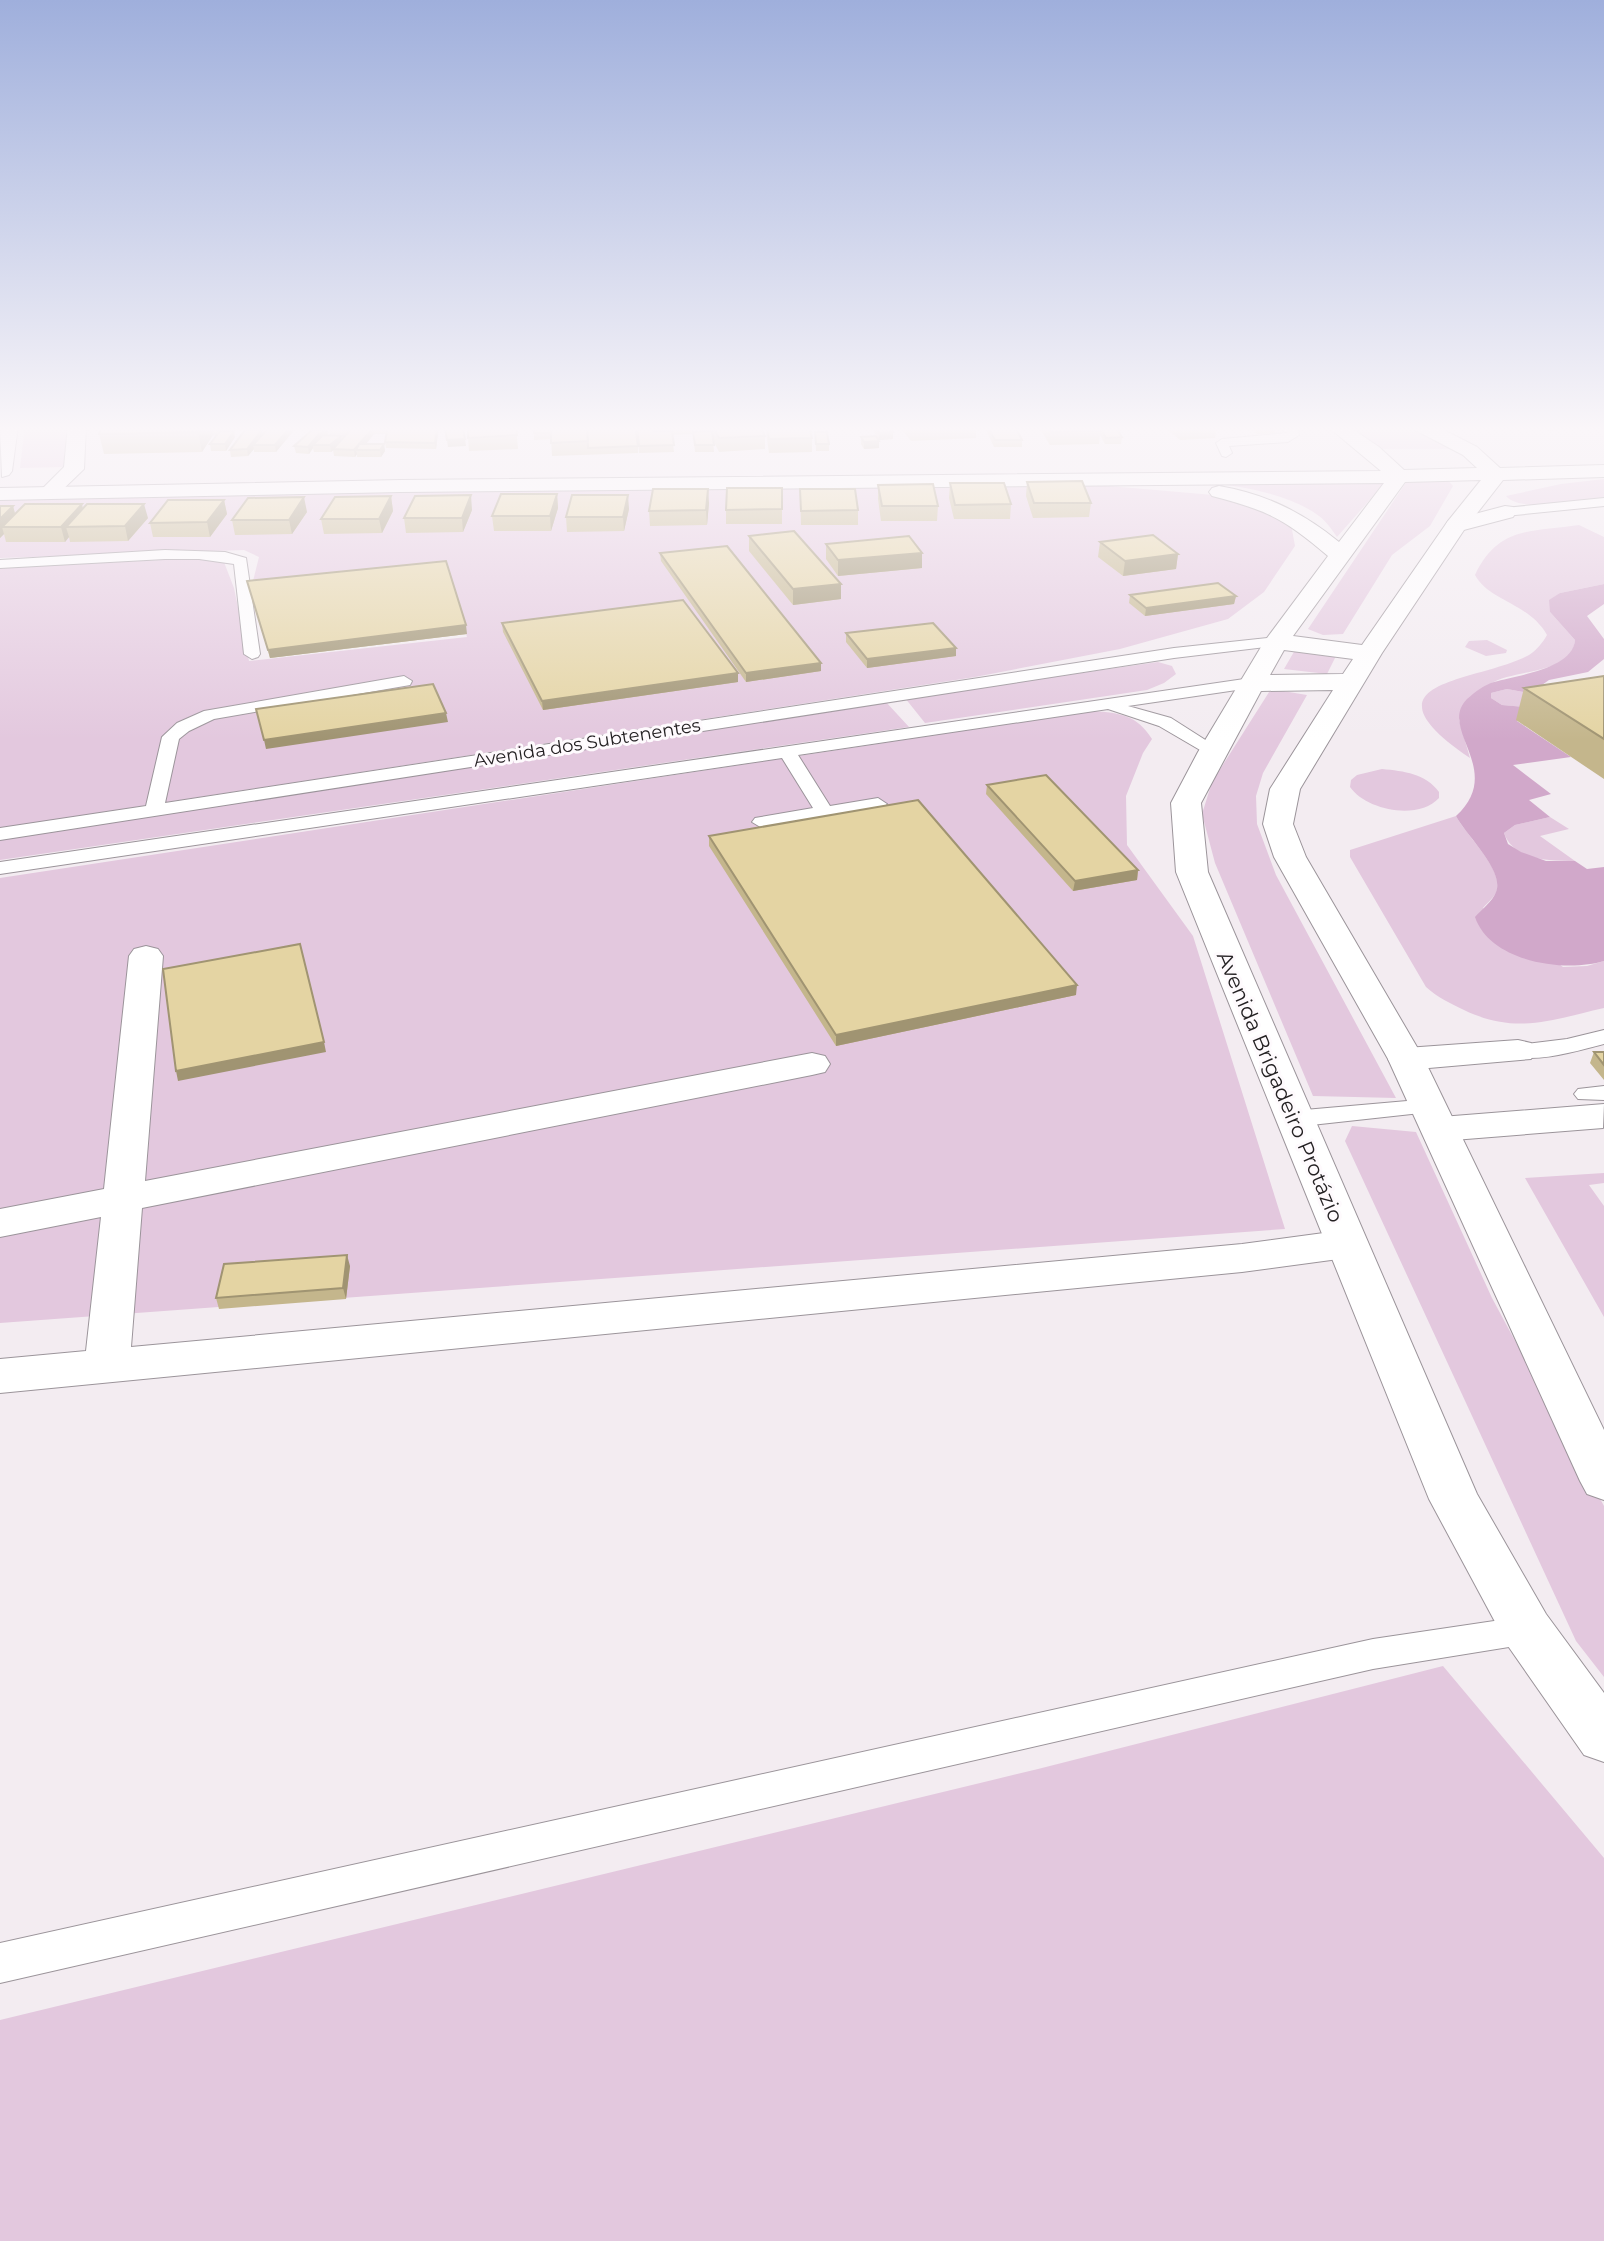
<svg xmlns="http://www.w3.org/2000/svg" width="1604" height="2241" font-family="Montserrat,sans-serif">
<style>
.green{fill:#e3c8de}
.water{fill:#d1a8ca;fill-rule:evenodd}
.lines{fill:none;stroke-linecap:round;stroke-linejoin:round}
.service-casing{stroke:#9b949a;stroke-width:2}
.minor-casing{stroke:#9b949a;stroke-width:2}
.tertiary-casing{stroke:#9b949a;stroke-width:2}
.secondary-casing{stroke:#9b949a;stroke-width:2}
.service{fill:#fff;fill-rule:evenodd}
.minor{fill:#fff;fill-rule:evenodd}
.tertiary{fill:#fff;fill-rule:evenodd}
.secondary{fill:#fff;fill-rule:evenodd}
.wall{fill:#c4b68c}
.shaded-wall{fill:#a09472}
.building{fill:#e4d4a3;stroke:#a09472;stroke-width:2}
.labels{text-anchor:middle;stroke-width:6;stroke-linejoin:round;paint-order:stroke}
.far-street-label{font-size:18px;fill:#242123;stroke:#fefafd}
.street-label{font-size:21px;fill:#242123;stroke:#fefafd}
</style>
<rect width="100%" height="100%" fill="#f3ecf1"/>
<path class="green" d="M25,426H67L65,467L20,468Z
M1340,426H1416L1460,449H1376Z
M1389,478L1337,537C1332,530 1326,521 1319,516C1287,492 1239,487 1202,481Z
M1409,478L1447,479L1453,486L1430,526L1392,555L1343,634L1323,635L1308,629Z
M1604,479V497C1581,500 1522,514 1506,496L1561,484Z
M1086,484L1225,496L1291,524L1295,546L1264,592L1228,619L1120,649L975,677L0,828V568L222,557L234,588L249,661L467,637L447,569L252,585L259,557L244,550L0,558V497Z
M1579,525L1604,537V584L1560,593L1550,612L1575,640C1573,675 1513,669 1492,683C1480,691 1469,709 1459,720L1470,758C1354,679 1478,683 1529,655C1537,650 1543,642 1547,635C1529,603 1489,601 1475,575C1498,526 1532,532 1579,525Z
M1487,640L1507,650L1506,653L1486,656L1465,647L1469,641Z
M1295,650L1336,656L1327,674L1284,669Z
M1158,662L1172,666L1176,674L1164,683L1147,690L925,723L905,698Z
M1271,689L1307,695L1263,773L1256,796L1257,824L1276,875L1396,1098L1313,1096L1215,863L1202,814L1212,782Z
M1507,689L1528,693L1525,707L1502,705L1491,698V693Z
M886,702L909,727L0,860V838Z
M1093,711C1120,713 1137,715 1152,739L1143,753L1126,796L1127,845L1193,936L1285,1229L0,1323V878Z
M1382,769C1404,771 1426,774 1439,792V798C1418,821 1366,810 1350,787L1351,780L1357,775Z
M1456,816C1465,834 1503,869 1497,890C1495,897 1487,903 1483,908L1563,967L1587,966L1604,961V1008C1551,1020 1516,1035 1464,1010C1450,1003 1438,998 1426,987L1350,857V850Z
M1550,817L1569,829L1540,836L1575,861C1550,861 1514,861 1504,833L1515,825Z
M1352,1126L1416,1132L1492,1298L1604,1506V1677L1576,1641L1345,1141Z
M1604,1173V1183L1589,1185L1604,1206V1317L1525,1178Z
M1443,1666L1604,1858V2241H0V2020L1038,1769Z"/>
<path class="water" d="M1604,584V604L1587,616L1604,639V659L1588,672L1549,680L1542,685L1544,690L1517,721L1571,757L1513,765L1551,794L1529,800L1550,817L1515,825L1504,833L1508,844L1521,852L1546,861H1575L1587,869L1604,867V961C1565,973 1490,962 1475,917C1481,910 1493,901 1496,892C1505,871 1465,834 1456,816C1506,770 1437,729 1467,699C1475,692 1484,685 1494,682C1517,675 1573,669 1575,640L1550,612L1549,600L1560,593ZM1507,689L1528,693L1525,707L1502,705L1491,698V693Z"/>
<g class="lines">
<g class="service-casing">
<path id="service" d="M1278,426H1292L1298,429L1299,435L1288,442L1229,446L1232,453L1226,457L1222,456L1216,443L1222,439L1287,433Z
M1604,498V506L1505,516L1498,512L1505,508Z
M165,550L225,552L246,558L260,654L258,657L252,659L244,654L234,564L199,559H165L0,568V560Z
M1276,637L1284,642L1282,645L1174,658L0,840V828L146,806L162,737L177,723L204,711L404,676L412,681L410,685L214,719L189,731L179,739L165,803L1174,648Z
M1251,678L1257,679L1259,683L1257,687L1128,706L1171,718L1218,748L1221,752L1212,757L1159,726L1108,709L798,755L830,806L878,798L887,804L878,810L762,828L752,822L755,818L813,808L782,758L0,874V862Z
M1604,1030V1044C1576,1051 1539,1063 1510,1056L1506,1051L1510,1046L1567,1039Z
M1604,1086V1100L1578,1099L1574,1094L1578,1089Z
M1430,1099L1439,1101L1442,1106L1439,1111L1293,1127L1284,1124L1281,1119L1284,1114L1293,1111Z
M1527,1616L1539,1620L1544,1630L1539,1640L1527,1644L1373,1669L0,1983V1943L1373,1639Z"/>
</g>
<g class="minor-casing">
<path id="minor" d="M1505,506L1513,507L1516,512L1513,517L1456,532L1448,531L1445,526L1448,521Z
M146,946L158,949L163,956L145,1181L812,1053L825,1056L830,1064L825,1072L812,1075L142,1208L131,1347L1242,1244L1346,1230L1361,1234L1367,1244L1361,1254L1346,1258L1242,1272L0,1393V1359L86,1351L101,1217L0,1237V1209L104,1189L129,956L134,949Z
M1518,1040L1531,1043L1536,1051L1531,1059L1406,1070L1393,1067L1388,1059L1393,1051L1406,1048Z
M1604,1104L1603,1128L1441,1141L1427,1137L1422,1129L1427,1121L1441,1117Z"/>
</g>
<g class="tertiary-casing">
<path id="tertiary" d="M0,426H18L12,471L9,475L2,477Z
M68,426H86L84,469L56,496H42L39,492L64,467Z"/>
</g>
<g class="secondary-casing">
<path id="secondary" d="M1327,426H1348L1379,447L1404,470L1477,468L1463,455L1415,430L1413,426H1436L1477,447L1500,468L1604,465V477L1503,480L1464,530L1382,653L1300,789L1293,824L1306,857L1424,1059L1604,1430V1500L1587,1494L1580,1481L1388,1059L1274,857L1263,824L1270,789L1333,690L1261,691L1201,803L1208,872L1477,1494L1546,1614L1604,1693V1762L1584,1755L1508,1646L1429,1499L1176,872L1171,803L1198,752L1264,642L1328,556C1285,519 1267,510 1212,496L1209,492L1212,488L1219,486C1266,494 1302,512 1339,542L1384,483L401,492L0,500V488L401,480L1381,471ZM1481,480L1448,521L1362,645L1293,636L1405,482ZM1284,650L1353,659L1343,674L1270,675Z"/>
</g>
<use href="#service" class="service"/>
<use href="#minor" class="minor"/>
<use href="#tertiary" class="tertiary"/>
<use href="#secondary" class="secondary"/>
</g>
<path class="wall" d="M239,426L234,432L235,437L226,451H211L210,444L216,436L213,435L202,452L104,454L99,434Z
M439,426L436,449L386,448L385,442L386,434H374L366,444H384L385,451L381,457H357V454L355,457L334,456L333,450L331,452H314L313,448L309,454L296,453L294,446L327,430L328,435H330L329,429Z
M516,426L518,449L469,451L468,438Z
M534,426L638,446V453L552,456L551,439L534,440Z
M637,426H691L692,434L672,435L674,452L639,453Z
M707,426H760L765,436V449L719,452L713,440L714,452H695L693,432L710,431Z
M765,426H809L812,438V452L769,453Z
M870,426H888L893,432V439L879,440Z
M899,426H976V438L911,441Z
M985,426H1115L1122,437L1121,444H1105L1100,435L1099,444L1050,445L1040,429H1018V432L1022,440V447H994L985,428Z
M1163,426H1217L1215,438L1180,440Z
M1247,426H1275L1276,427L1275,433L1257,434Z
M1538,426H1584L1550,431Z
M295,429L276,452H254V449L248,456L231,457L230,450L262,430V434Z
M815,432L829,444V451H816Z
M861,437L879,441V448L864,449L861,444Z
M1027,482L1091,503L1089,517L1033,518L1026,496Z
M950,483L1011,504L1010,519H954L949,498Z
M878,485L938,506L937,521H881L878,499Z
M782,488V524H726V510Z
M800,489L858,510V525H801Z
M557,494L558,508L551,531H494L492,516Z
M391,496L393,511L382,533L324,534L321,519Z
M224,500L227,514L210,537H153L150,523Z
M709,503L707,525L650,526L649,511Z
M0,506H13L15,514L83,509L148,518L128,541L70,542L69,537L65,542H6L4,534L0,538Z
M629,509L624,531L567,532L566,517Z
M472,510L463,532L406,533L404,518Z
M307,512L292,534L235,535L232,520Z
M749,536L841,584V599L793,605L749,551Z
M1100,542L1178,554L1176,569L1123,576L1098,557Z
M826,544L922,553V568L838,576L826,559Z
M660,553L821,663V671L746,682L661,561Z
M247,581L467,634L270,658Z
M1130,595L1236,596L1234,604L1145,616L1129,603Z
M502,623L738,682L543,710L503,632Z
M846,633L956,648V656L867,668L846,642Z
M1604,676V779L1516,720L1524,688Z
M987,785L1138,870L1137,880L1073,891L986,794Z
M709,836L1076,995L836,1046L709,846Z
M1594,1052H1604V1080L1590,1063Z
M350,1266L346,1299L219,1309L216,1298Z"/>
<path class="shaded-wall" d="M202,426H219L212,429L213,435L202,452L198,432Z
M233,426H239L234,432L235,437L226,451L225,444L232,434L231,429Z
M291,426H294L295,429L276,452L275,445Z
M437,426H439L436,449L435,443Z
M1551,426H1584L1550,431Z
M373,428L374,434L361,450H356L357,454L355,457L354,450Z
M262,430L263,437L253,445L254,449L248,456L247,449Z
M327,430L328,437L313,445V448L309,454L308,447L319,434Z
M893,432V439L879,440V433Z
M341,436L342,443L331,452L330,445Z
M465,439L466,446L448,447L447,440Z
M879,441V448L864,449V442Z
M384,444L385,451L381,457L380,450Z
M708,489L709,503L707,525L706,510Z
M557,494L558,508L551,531L550,516Z
M471,495L472,510L463,532L462,518Z
M628,495L629,509L624,531L623,517Z
M391,496L393,511L382,533L379,519Z
M304,497L307,512L292,534L289,520Z
M224,500L227,514L210,537L207,522Z
M82,504L85,519L66,527L69,537L65,542L61,527Z
M144,504L148,518L128,541L125,526Z
M13,506L17,521L2,527L4,534L0,538V519Z
M922,553V568L838,576V560Z
M1178,554L1176,569L1123,576L1125,561Z
M841,584V599L793,605V589Z
M1236,596L1234,604L1145,616L1146,608Z
M466,625L467,634L270,658L268,650Z
M956,648V656L867,668V659Z
M821,663V671L746,682V673Z
M738,673V682L543,710L542,701Z
M446,713L448,722L266,749L264,740Z
M1138,870L1137,880L1073,891L1075,881Z
M1077,985L1076,995L836,1046V1035Z
M324,1042L326,1052L178,1081L176,1071Z
M347,1255L350,1266L346,1299L343,1288Z"/>
<path class="building" d="M102,426H202L198,432L99,434Z
M214,426H233L231,429H212Z
M270,426H291L275,445H253Z
M331,426H385V427L373,428L354,450L333,449L352,428L329,429Z
M388,426H437L435,443L385,442Z
M468,426H516L517,435L468,438Z
M534,426H551V433H534Z
M551,426H587L588,441L551,443Z
M587,426H635L638,446L588,448Z
M637,426H691V427L654,429V431H672L674,445L639,446Z
M713,426H760L765,436L719,438Z
M767,426H809L812,438L769,439Z
M874,426H888L893,432L879,433Z
M909,426H952L911,428Z
M987,426H1018L1002,428H1016L1022,440H995Z
M1048,426H1097L1100,431L1051,432Z
M1099,426H1115L1122,437L1106,438Z
M1256,426H1275L1276,427H1258Z
M463,428L465,439L447,440L445,429Z
M245,430H262L247,449L230,450Z
M312,430H327L319,434L308,447L294,446Z
M220,431H234L225,444H210Z
M712,431L714,445H695L693,432Z
M815,432H827L829,444H816Z
M323,435L341,436L330,445H313Z
M876,436L879,441L864,442L861,437Z
M359,444H384L380,450H356Z
M1082,481L1091,503H1034L1027,482Z
M950,483H1004L1011,504L955,505Z
M933,484L938,506H882L878,485Z
M727,488H782V509L726,510Z
M653,489H708L706,510L649,511Z
M800,489H855L858,510L801,511Z
M501,494H557L550,516H492Z
M471,495L462,518H404L415,496Z
M572,495H628L623,517H566Z
M391,496L379,519H321L335,497Z
M304,497L289,520H232L248,498Z
M168,500H224L207,522L150,523Z
M25,504H82L61,527H2Z
M87,504H144L125,526L66,527Z
M0,506H13L0,519Z
M794,531L841,584L793,589L749,536Z
M1153,535L1178,554L1125,561L1100,542Z
M909,536L922,553L838,560L826,544Z
M727,546L821,663L746,673L660,553Z
M446,561L466,625L268,650L247,581Z
M1218,583L1236,596L1146,608L1130,595Z
M683,600L738,673L542,701L502,623Z
M933,623L956,648L867,659L846,633Z
M1604,676V739L1524,688Z
M433,684L446,713L264,740L256,709Z
M1046,775L1138,870L1075,881L987,785Z
M918,800L1077,985L836,1035L709,836Z
M300,944L324,1042L176,1071L163,969Z
M1594,1052H1604V1065Z
M347,1255L343,1288L216,1298L224,1264Z"/>
<linearGradient id="sky" x2="0" y2="1"><stop stop-color="#9fafdc"/><stop offset="0.58" stop-color="#faf6f9"/><stop offset="1" stop-color="#faf6f9" stop-opacity="0"/></linearGradient>
<rect width="1604" height="740" fill="url(#sky)"/>
<g class="labels">
<g class="far-street-label">
<text transform="translate(587 743) rotate(-9)" y="6">Avenida dos Subtenentes</text>
</g>
<g class="street-label">
<text transform="translate(1280 1087) rotate(67)" y="7">Avenida Brigadeiro Protázio</text>
</g>
</g>
</svg>
